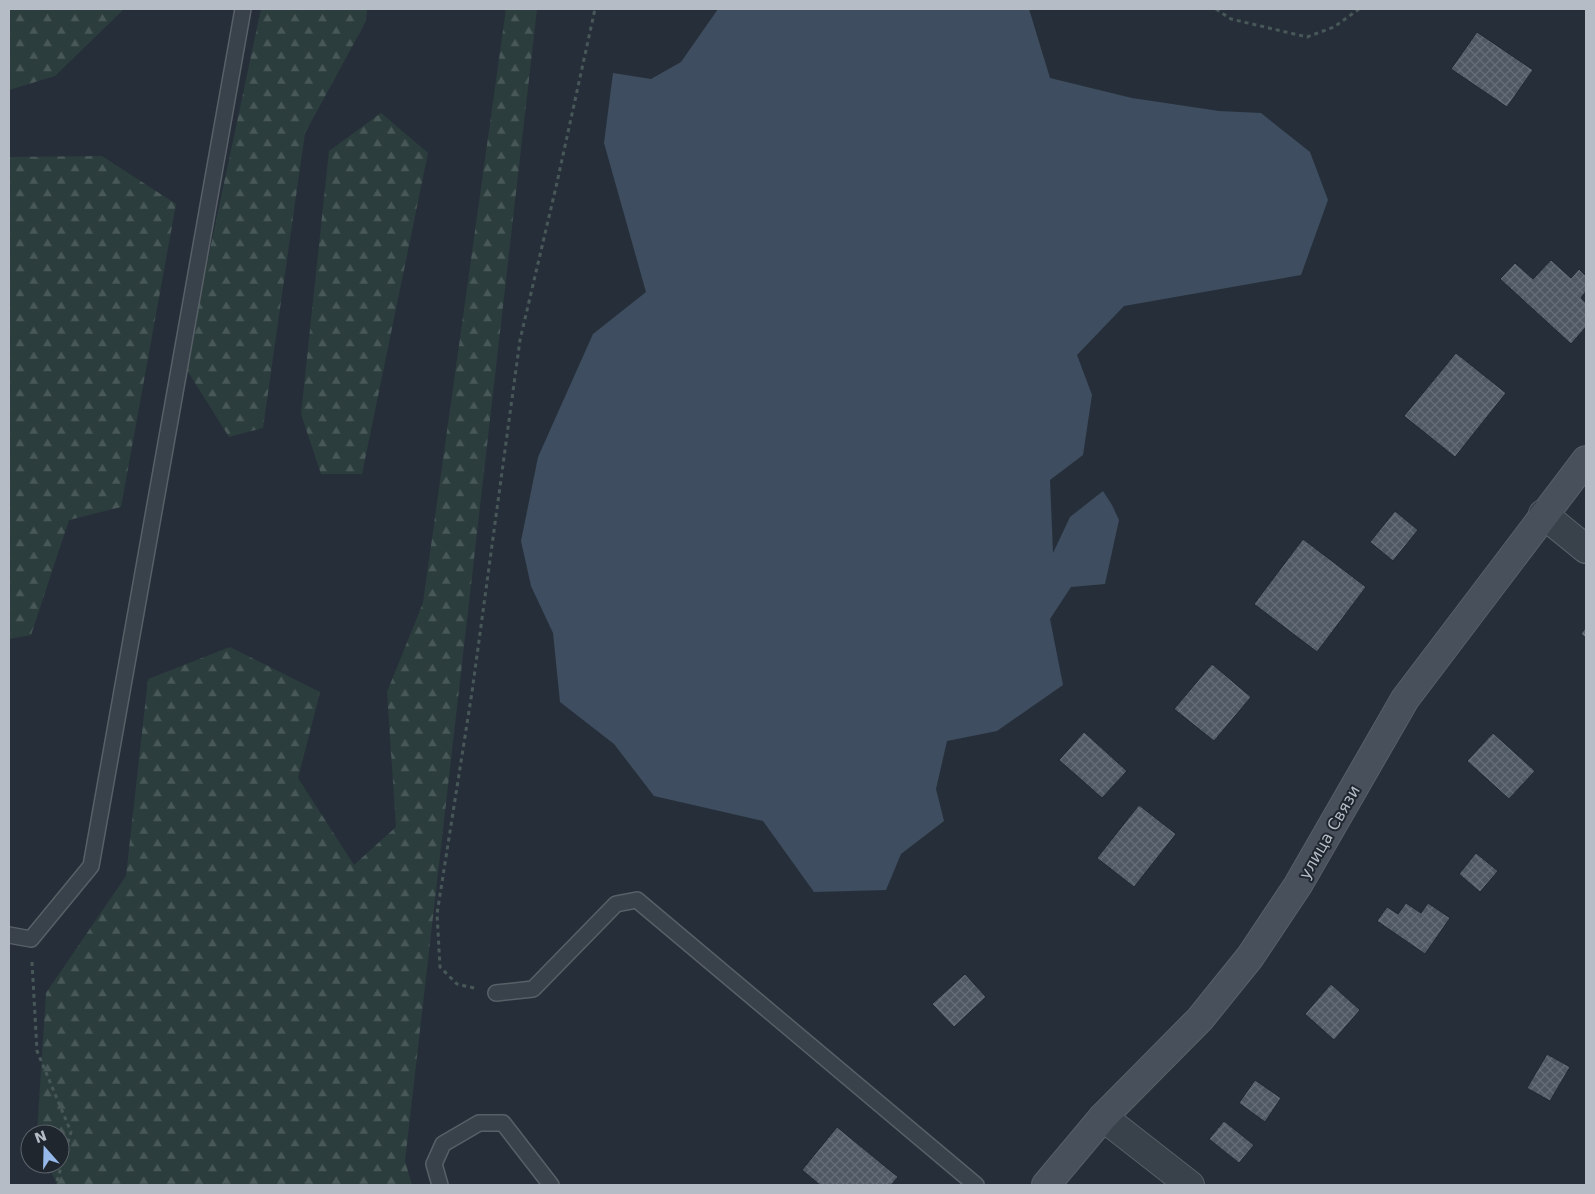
<svg xmlns="http://www.w3.org/2000/svg" width="1595" height="1194" font-family="'DejaVu Sans',sans-serif">
<style>
.forest{fill:url(#forest-firs)}
.water{fill:#3e4d5f}
.building{fill:url(#building-cross-hatch);stroke:#212830}
.lines{fill:none;stroke-linecap:round;stroke-linejoin:round}
.lane-casing{stroke:#585f67;stroke-width:18}
.street-casing{stroke:#585f67;stroke-width:30}
.secondary-casing{stroke:#585f67;stroke-width:30}
.path{stroke:#485859;stroke-width:3;stroke-dasharray:4 4;stroke-linecap:butt}
.lane{stroke:#39414a;stroke-width:15}
.street{stroke:#39414a;stroke-width:28}
.secondary{stroke:#48505c;stroke-width:28}
.labels{text-anchor:middle;stroke-width:4;stroke-linejoin:round;paint-order:stroke}
.street-label{font-size:16px;fill:#b5bcc5;stroke:#1f262e}
</style>
<defs>
<pattern id="forest-firs" width="22" height="20" patternUnits="userSpaceOnUse" patternTransform="scale(1.25)"><rect width="22" height="20" fill="#2b3d3c"/><path d="M5 1l3.5 6h-7zM16 11l3.5 6h-7z" fill="#485757"/></pattern>
<pattern id="building-cross-hatch" width="8" height="8" patternUnits="userSpaceOnUse" patternTransform="scale(1.25)"><rect width="8" height="8" fill="#4f5964"/><path d="M0 0l8 8M0 8l8-8" fill="none" stroke="#666f79"/></pattern>
</defs>
<rect width="100%" height="100%" fill="#262f39"/>
<path class="forest" d="M9,9H124L55,76L9,90Z
M261,9H367L366,21L305,133L263,428L229,437L185,367Z
M506,9H537L405,1161L412,1185H57L48,1164H60V1134H37L46,993L126,876L148,679L230,647L320,692L298,778L354,865L396,827L387,692L423,603Z
M381,113L428,153L362,474H321L301,414L329,151Z
M102,156L176,204L121,507L69,520L31,635L9,639V157Z"/>
<path class="water" d="M718,9H1029L1050,78L1132,98L1219,111L1261,113L1310,152L1328,200L1301,275L1124,306L1077,355L1092,395L1083,455L1050,480L1053,553L1070,517L1103,491L1112,505L1119,520L1105,584L1071,587L1050,619L1063,685L997,731L947,741L936,789L944,821L901,854L886,890L814,892L763,821L654,796L614,744L560,702L553,633L531,586L521,541L538,457L593,334L646,292L604,143L613,73L651,79L681,62Z"/>
<path class="building" d="M1477,32L1533,70L1507,107L1451,69Z
M1551,260L1571,278L1579,269L1586,276V291L1581,298L1586,303V327L1571,344L1500,279L1515,263L1533,279Z
M1456,353L1506,393L1455,457L1404,416Z
M1395,511L1418,530L1393,561L1370,542Z
M1303,539L1366,587L1317,652L1254,604Z
M1586,627V638L1581,634Z
M1212,664L1251,697L1214,741L1174,709Z
M1084,732L1127,771L1102,798L1059,760Z
M1493,733L1535,771L1509,799L1467,761Z
M1139,805L1176,834L1134,887L1097,858Z
M1476,853L1498,871L1480,892L1459,874Z
M1406,903L1421,913L1428,903L1450,918L1425,954L1377,921L1387,907L1398,914Z
M965,974L986,997L954,1027L932,1004Z
M1331,984L1360,1010L1334,1040L1305,1014Z
M1547,1054L1570,1067L1550,1101L1527,1088Z
M1255,1080L1281,1098L1265,1122L1239,1103Z
M1224,1121L1254,1145L1239,1163L1209,1139Z
M837,1127L898,1177L891,1185H820L802,1170Z"/>
<g class="lines">
<g class="lane-casing">
<path id="lane" d="M9,935L31,939L91,866L243,9
M496,993L533,989L616,904L637,900L976,1185
M440,1185L434,1164L443,1144L479,1123H503L551,1185"/>
</g>
<g class="street-casing">
<path id="street" d="M1543,514L1586,549
M1103,1117L1190,1185"/>
</g>
<g class="secondary-casing">
<path id="secondary" d="M1046,1185L1103,1117L1200,1019L1250,957L1298,885L1405,699L1586,460"/>
</g>
<path class="path" d="M1216,9L1231,19L1307,37L1334,27L1359,9
M32,962L37,1051L71,1132L56,1185
M474,988L457,984L440,967L437,914L472,692L520,340L556,187L595,9"/>
<use href="#lane" class="lane"/>
<use href="#street" class="street"/>
<use href="#secondary" class="secondary"/>
</g>
<g class="labels">
<g class="street-label">
<text transform="translate(1329 832) rotate(-60)" y="6">улица Связи</text>
</g>
</g>
<rect width="1595" height="1194" fill="none" stroke="#b5bcc5" stroke-width="20"/>
<g transform="translate(45 1149) rotate(340)"><circle r="24" fill="#1f262e" stroke="#5b626a"/>
<path d="M0-4L9 19L0 12L-9 19Z" fill="#95b9ea"/>
<text y="-8" font-size="14" font-weight="bold" text-anchor="middle" fill="#b5bcc5">N</text>
</g>
</svg>
